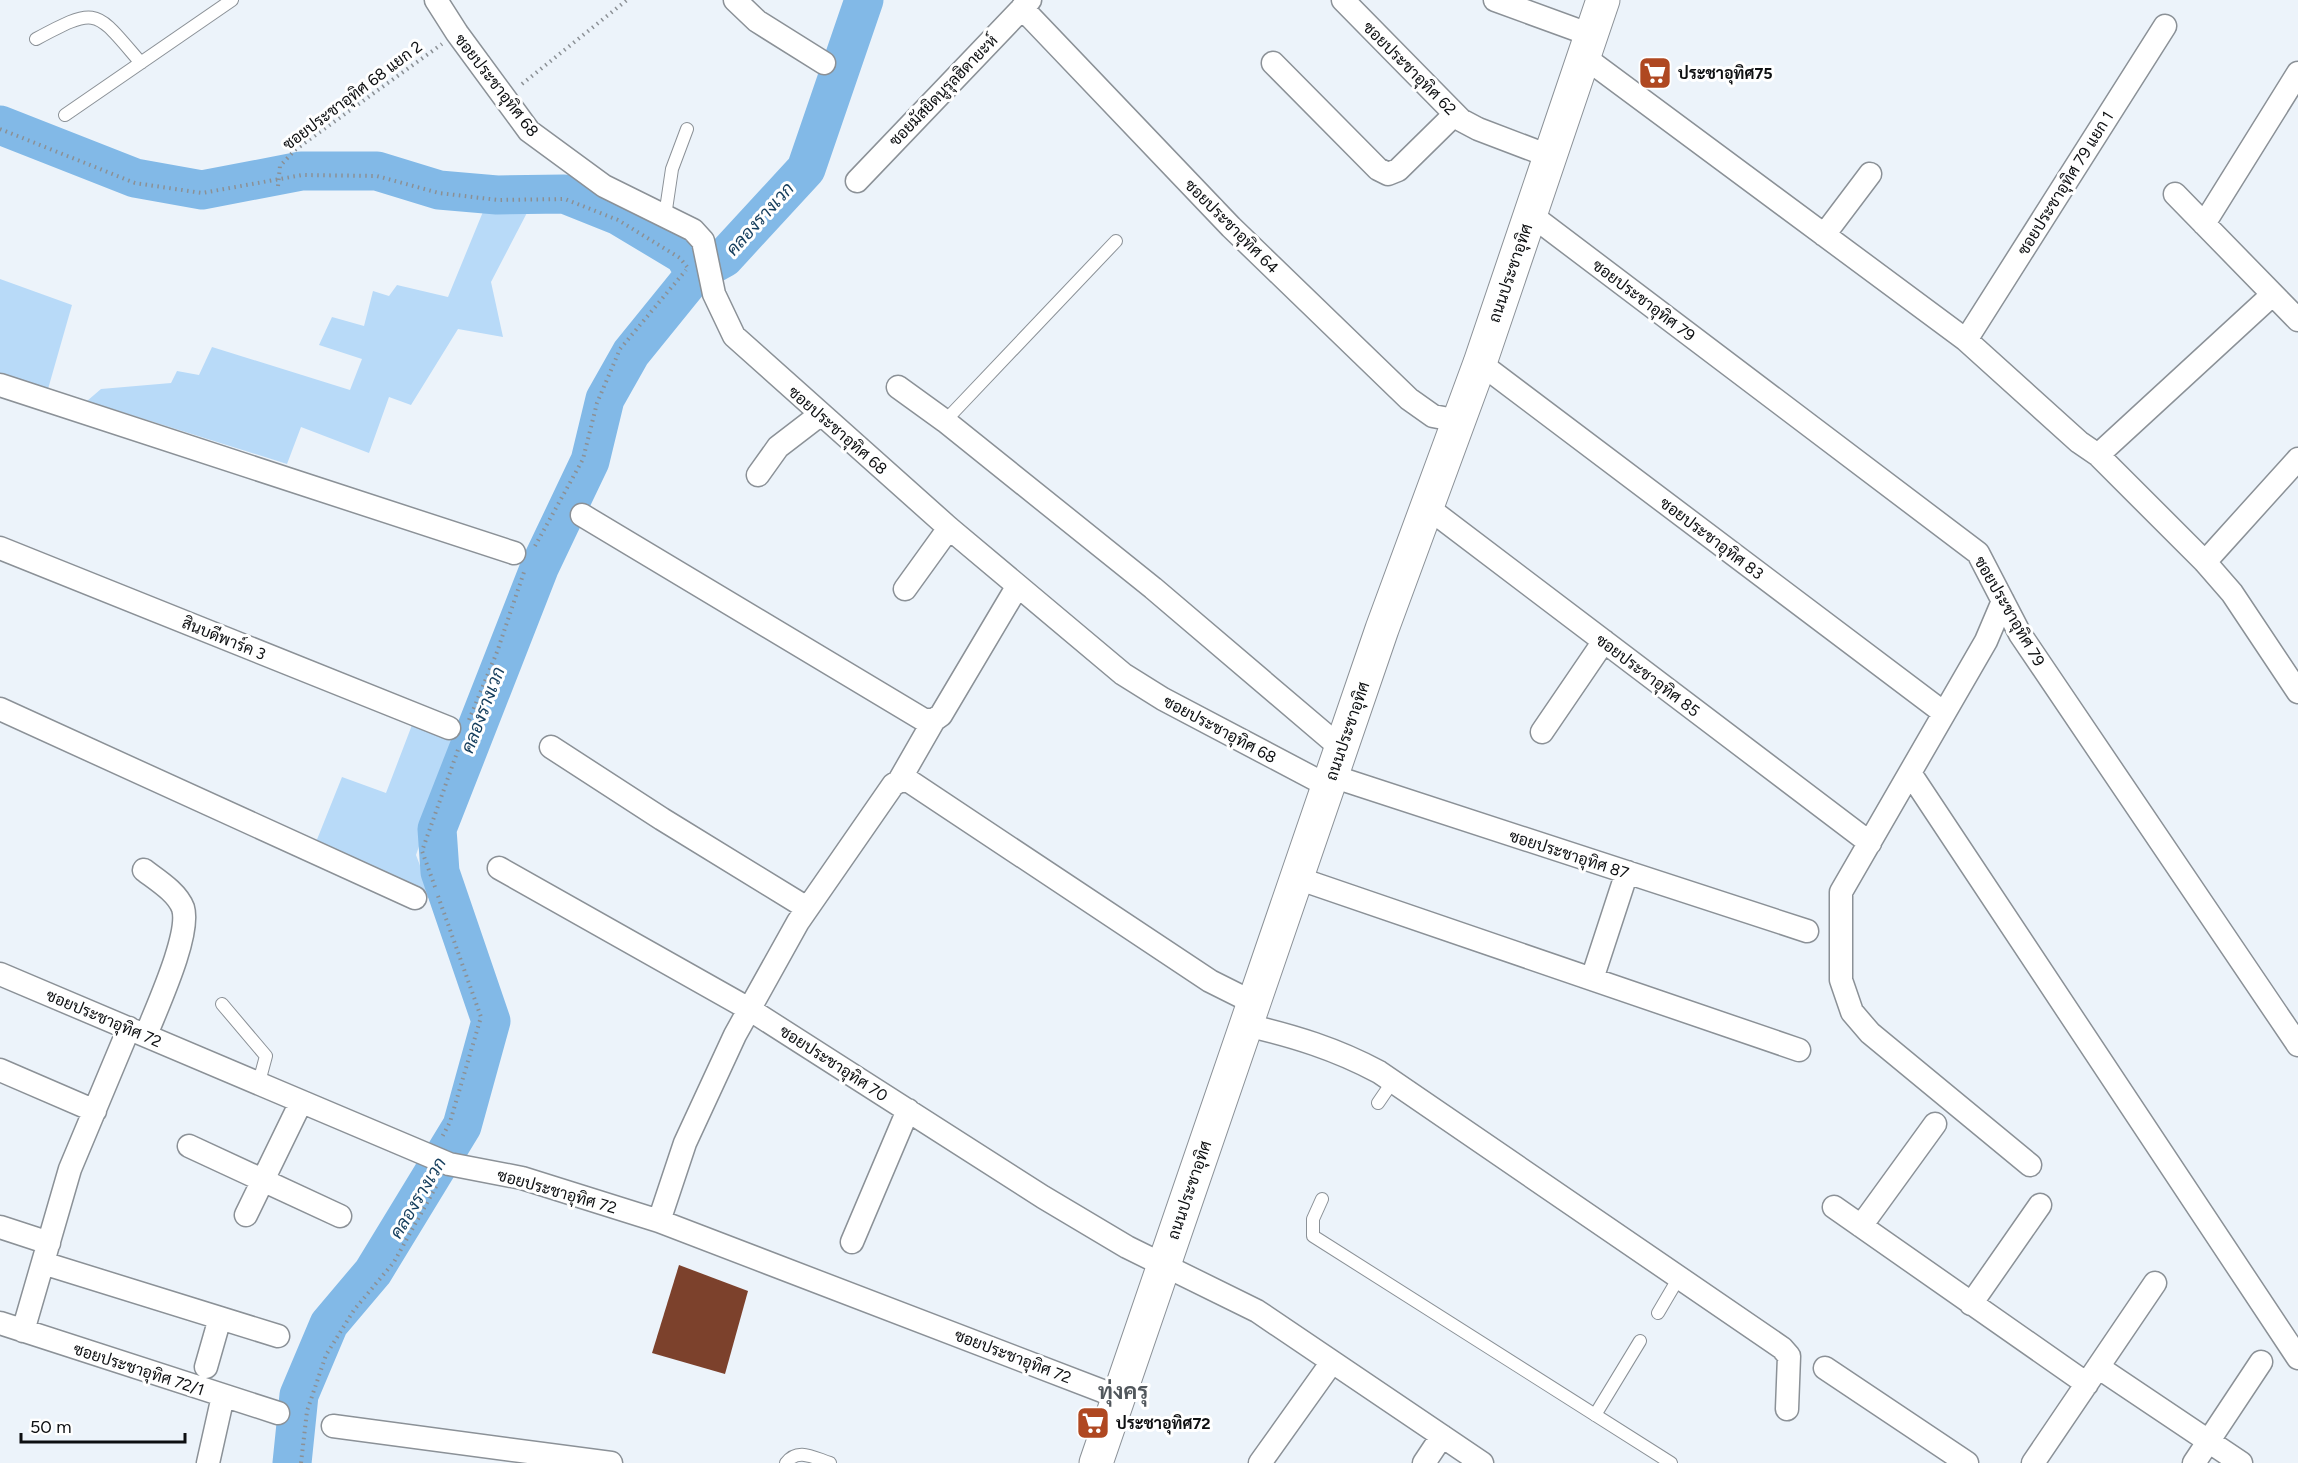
<svg xmlns="http://www.w3.org/2000/svg" width="2298" height="1463" font-family="Figtree,Sarabun,sans-serif">
<style>
.green{fill:#b8daf8}
.lines{fill:none;stroke-linecap:round;stroke-linejoin:round}
.river{stroke:#82b9e7;stroke-width:39}
.building{fill:#7c412c}
.lane-casing{stroke:#8b9197;stroke-width:14}
.street-casing{stroke:#8b9197;stroke-width:25}
.secondary-casing{stroke:#8b9197;stroke-width:35}
.path{stroke:#8b9095;stroke-width:4;stroke-dasharray:1.5 4.5;stroke-linecap:butt}
.lane{stroke:#fff;stroke-width:12}
.street{stroke:#fff;stroke-width:22}
.secondary{stroke:#fff;stroke-width:33}
.path-bridge{stroke:#8b9095;stroke-width:4;stroke-dasharray:1.5 4.5;stroke-linecap:butt}
.labels{text-anchor:middle;stroke-width:6;stroke-linejoin:round;paint-order:stroke}
.street-label{font-size:16px;fill:#0d0f11;stroke:#fff}
.poi-label{font-size:16px;font-weight:bold;fill:#0d0f11;stroke:#fff;text-anchor:start}
.water-label{font-size:18px;font-style:italic;fill:#143d5c;stroke:#fff}
.district-label{font-size:22px;font-weight:bold;fill:#51575c;stroke:#fff}
</style>
<rect width="100%" height="100%" fill="#ecf3fa"/>
<path class="green" d="M487,202L530,207L491,282L503,337L458,329L411,405L389,397L369,453L301,427L287,464L87,401L101,389L171,383L177,371L199,375L212,347L350,390L362,359L319,345L332,317L364,326L373,291L389,296L397,285L448,297Z
M0,279L72,305L48,389L0,374Z
M412,725L456,739L416,855L433,900L314,847L342,777L386,793Z"/>
<g class="lines">
<path class="river" d="M0,125L135,178L202,190L301,171H377L439,190L497,195L564,194L619,216L684,255L695,274
M292,1463L299,1395L329,1324L373,1272L462,1126L491,1021L440,872L437,829L540,566L590,461L605,399L631,353L695,274L724,258L806,169L864,0"/>
</g>
<path class="building" d="M679,1265L748,1291L725,1374L652,1353Z"/>
<g class="lines">
<g class="lane-casing">
<path id="lane" d="M36,39C99,5 95,10 141,63
M65,115L232,0
M665,216L672,169L687,129
M945,421L1116,241
M222,1004L266,1056L259,1082
M1378,1103L1393,1081
M1322,1199L1313,1219V1236L1671,1463
M1658,1313L1678,1279
M1595,1415L1640,1341
M786,1463C798,1447 814,1458 830,1463"/>
</g>
<g class="street-casing">
<path id="street" d="M436,0L457,33L529,131L604,186L693,230L703,241L714,294L734,336L949,528L1123,674L1163,699L1328,786
M735,0L757,21L824,63
M1343,0L1461,120L1478,129L1549,156
M1495,0L1591,35
M1022,8L1231,227L1409,399L1433,416L1459,421
M1583,56L1966,340L2079,442L2098,455L2205,562L2232,593L2298,692
M1273,63L1378,169L1388,174L1398,170L1455,114
M857,181L1030,0
M2175,194L2298,320
M1530,214L1978,553L2020,634L2298,1045
M2204,224L2298,73
M1824,235L1870,174
M1966,340L2165,26
M1480,363L1944,713
M0,385L514,553
M898,387L945,421L1153,588L1341,748
M2098,455L2272,295
M758,475L778,447L821,414
M1427,507L1870,843
M582,515L924,720H934L941,715L1017,587
M0,548L449,728
M2205,562L2298,459
M905,589L949,528
M2003,601L1986,641L1841,892V980L1852,1012L1870,1033L2030,1165
M0,709L415,898
M1542,732L1604,641
M551,747L662,819L807,908
M1910,773L2298,1358
M1332,776L1807,931
M899,781L934,720
M499,868L749,1009L1043,1197L1127,1247L1257,1311L1482,1463
M144,870C157,880 177,892 183,908C191,934 157,1007 146,1035
M1297,878L1799,1050
M0,974L449,1164L522,1178L659,1221L1118,1397
M1592,979L1627,872
M1246,1025C1294,1036 1336,1049 1379,1072L1782,1348L1789,1356L1787,1409
M0,1070L95,1111
M189,1146L340,1216
M1834,1207L2087,1384
M246,1215L301,1102
M659,1221L685,1143L735,1035L798,922L893,785L899,781H909L1210,981L1254,1003
M1861,1226L1935,1124
M0,1227L49,1243
M852,1242L908,1110
M43,1263L278,1336
M1971,1304L2040,1205
M0,1323L278,1413
M23,1331L70,1169L129,1028
M206,1367L220,1318
M2098,1367L2241,1463
M1825,1368L1967,1463
M333,1426L611,1463
M208,1463L223,1396
M1260,1463L1332,1362
M1424,1463L1442,1436
M2033,1463L2155,1283
M2194,1463L2261,1362"/>
</g>
<g class="secondary-casing">
<path id="secondary" d="M1096,1463L1382,629L1480,363L1603,0"/>
</g>
<path class="path" d="M522,84L627,0
M278,186L280,166L295,150L442,44
M535,546L583,459L597,403L620,349L686,270
M469,720L497,652L524,572
M435,887L422,851L459,747
M438,896L481,1017L450,1122L441,1139
M301,1463L307,1411L326,1355L354,1310L394,1262L438,1183"/>
<use href="#lane" class="lane"/>
<use href="#street" class="street"/>
<use href="#secondary" class="secondary"/>
<path class="path-bridge" d="M0,129L135,183L202,193L302,175L377,176L439,193L498,200L565,199L618,220L680,258L688,268"/>
</g>
<defs>
<g id="supermarket-square" transform="scale(1.725)"><rect x="-9" y="-9" width="18" height="18" rx="4" fill="#af4821" stroke="#fff"/><path d="M-6-5.5h2.5l.6 2H6L4.5 2H-2.5L-4.4-4H-6ZM-1.5 3.2a1.3 1.3 0 1 0 .1 0ZM3 3.2a1.3 1.3 0 1 0 .1 0Z" fill="#fff"/></g>
</defs>
<g fill-rule="evenodd">
<use href="#supermarket-square" x="1655" y="73"/>
<use href="#supermarket-square" x="1093" y="1423"/>
</g>
<g class="labels">
<g class="street-label">
<text transform="translate(1410 68) rotate(45)" y="6">ซอยประชาอุทิศ 62</text>
<text transform="translate(497 85) rotate(52)" y="6">ซอยประชาอุทิศ 68</text>
<text transform="translate(943 90) rotate(-46)" y="6">ซอยมัสยิดนูรุลฮิดายะห์</text>
<text transform="translate(352 95) rotate(-37)" y="6">ซอยประชาอุทิศ 68 แยก 2</text>
<text transform="translate(2065 183) rotate(-58)" y="6">ซอยประชาอุทิศ 79 แยก 1</text>
<text transform="translate(1232 226) rotate(45)" y="6">ซอยประชาอุทิศ 64</text>
<text transform="translate(1510 273) rotate(-71)" y="6">ถนนประชาอุทิศ</text>
<text transform="translate(1644 300) rotate(37)" y="6">ซอยประชาอุทิศ 79</text>
<text transform="translate(838 430) rotate(41)" y="6">ซอยประชาอุทิศ 68</text>
<text transform="translate(1712 538) rotate(37)" y="6">ซอยประชาอุทิศ 83</text>
<text transform="translate(2010 611) rotate(60)" y="6">ซอยประชาอุทิศ 79</text>
<text transform="translate(224 638) rotate(22)" y="6">สินบดีพาร์ค 3</text>
<text transform="translate(1648 675) rotate(37)" y="6">ซอยประชาอุทิศ 85</text>
<text transform="translate(1220 729) rotate(28)" y="6">ซอยประชาอุทิศ 68</text>
<text transform="translate(1347 731) rotate(-71)" y="6">ถนนประชาอุทิศ</text>
<text transform="translate(1569 854) rotate(18)" y="6">ซอยประชาอุทิศ 87</text>
<text transform="translate(104 1018) rotate(23)" y="6">ซอยประชาอุทิศ 72</text>
<text transform="translate(834 1063) rotate(33)" y="6">ซอยประชาอุทิศ 70</text>
<text transform="translate(1189 1190) rotate(-71)" y="6">ถนนประชาอุทิศ</text>
<text transform="translate(557 1191) rotate(16)" y="6">ซอยประชาอุทิศ 72</text>
<text transform="translate(1013 1356) rotate(21)" y="6">ซอยประชาอุทิศ 72</text>
<text transform="translate(139 1369) rotate(18)" y="6">ซอยประชาอุทิศ 72/1</text>
</g>
<g class="poi-label">
<text x="1678" y="79">ประชาอุทิศ75</text>
<text x="1116" y="1429">ประชาอุทิศ72</text>
</g>
<g class="water-label">
<text transform="translate(760 219) rotate(-48)" y="6">คลองรางเวก</text>
<text transform="translate(483 710) rotate(-69)" y="6">คลองรางเวก</text>
<text transform="translate(418 1198) rotate(-59)" y="6">คลองรางเวก</text>
</g>
<g class="district-label">
<text x="1123" y="1399">ทุ่งครุ</text>
</g>
</g>
<path d="M21 1433v9h164v-9" fill="none" stroke="#0d0f11" stroke-width="3"/>
<text x="30" y="1433" font-size="18" fill="#0d0f11" stroke="#ffffff" stroke-width="4.5" paint-order="stroke">50 m</text>
</svg>
